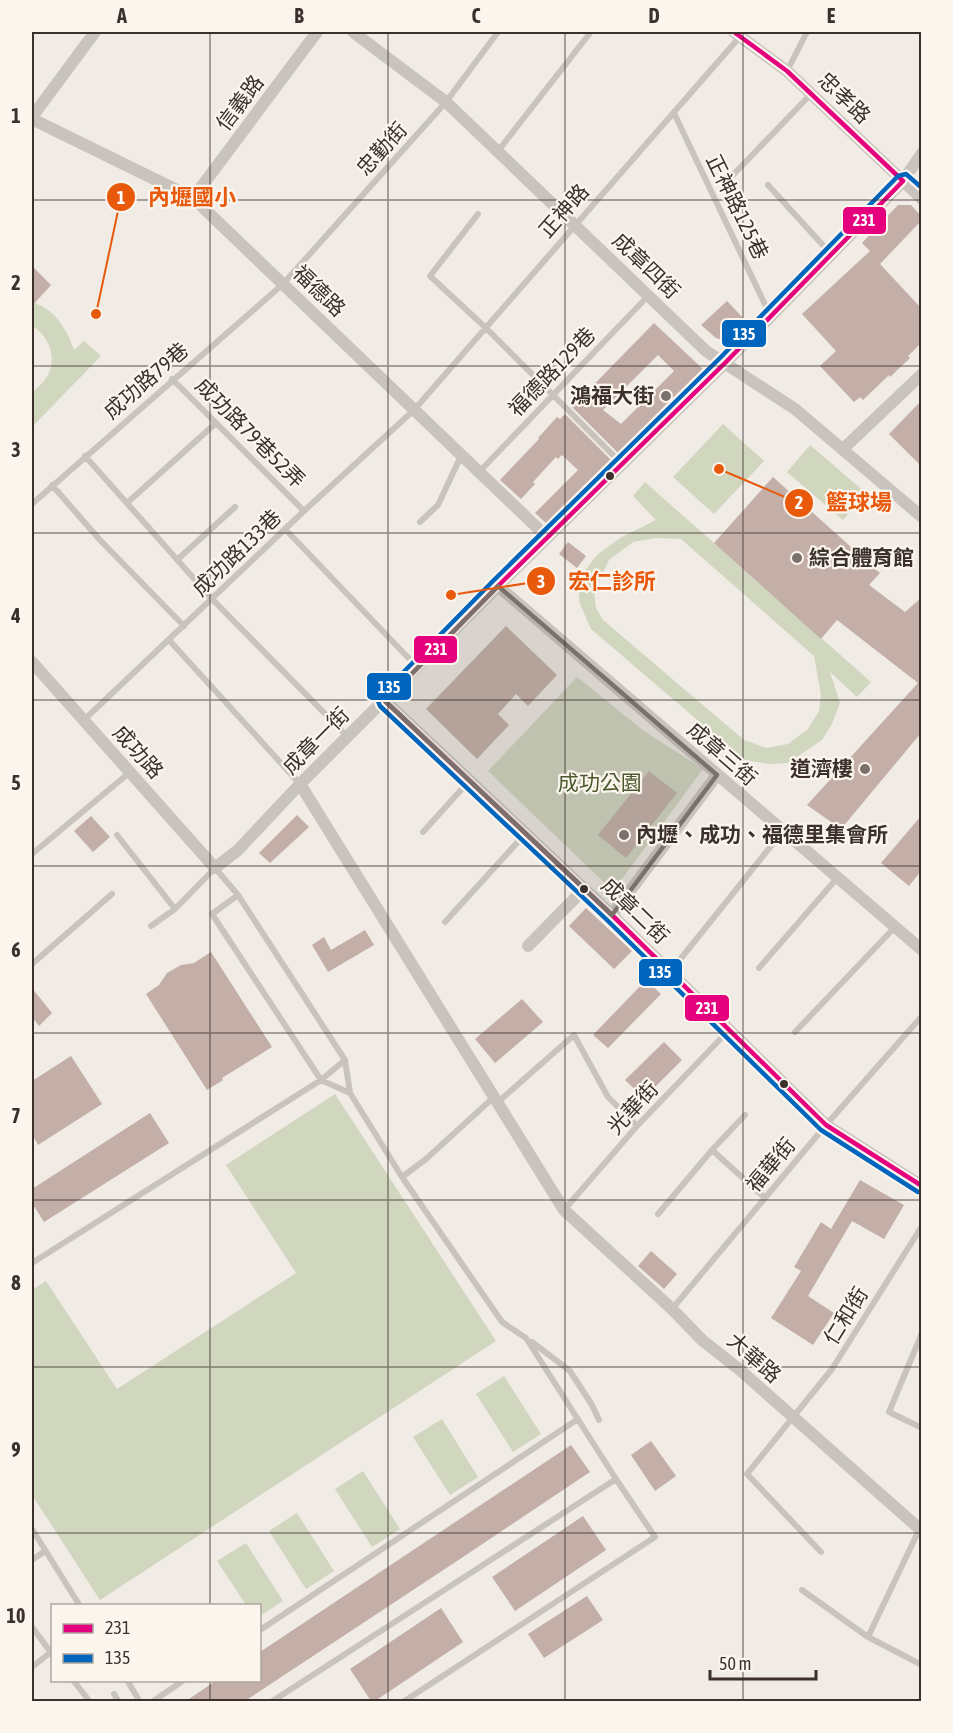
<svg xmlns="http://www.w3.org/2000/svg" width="953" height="1733" font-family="'Asap Condensed','Noto Sans TC',sans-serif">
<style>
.green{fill:#d1d6bf;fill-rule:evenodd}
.building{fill:#c3afa7;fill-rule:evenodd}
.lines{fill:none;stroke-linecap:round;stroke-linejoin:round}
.lane{stroke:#c9c3be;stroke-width:6}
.street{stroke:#c9c3be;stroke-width:12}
.bus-1-casing{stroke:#fbf5ee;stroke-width:9}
.bus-2-casing{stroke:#fbf5ee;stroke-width:9}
.bus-1{stroke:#e5007d;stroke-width:4.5}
.bus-2{stroke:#0065bd;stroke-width:4.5}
.marked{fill:#7a716c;fill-opacity:0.2;stroke:#7a716c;stroke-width:4.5;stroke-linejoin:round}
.grid{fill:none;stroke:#3b302b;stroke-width:1.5;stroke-opacity:0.55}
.poi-dot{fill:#7a716c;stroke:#fbf5ee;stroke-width:2}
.bus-dot{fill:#3b302b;stroke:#fbf5ee;stroke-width:2}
.labels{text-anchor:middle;stroke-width:4.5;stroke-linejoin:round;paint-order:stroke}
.street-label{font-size:21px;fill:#3b302b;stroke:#fbf5ee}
.poi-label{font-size:21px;font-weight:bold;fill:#3b302b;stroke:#fbf5ee;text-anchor:end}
.park-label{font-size:21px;fill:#4a5a2e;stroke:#fbf5ee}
.leader{fill:none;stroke:#e8590c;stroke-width:2}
.callout-dot{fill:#e8590c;stroke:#fbf5ee;stroke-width:2}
.mark-label{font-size:18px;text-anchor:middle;font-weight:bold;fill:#fff}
.callout-label{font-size:22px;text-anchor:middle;font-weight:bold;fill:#e8590c;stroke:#fbf5ee;stroke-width:4.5;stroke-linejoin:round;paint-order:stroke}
.line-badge{stroke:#fbf5ee;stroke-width:2}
.badge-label{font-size:16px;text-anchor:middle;font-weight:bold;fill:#fff}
.neatline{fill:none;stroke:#3b302b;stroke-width:2}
.grid-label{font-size:20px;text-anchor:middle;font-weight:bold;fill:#3b302b}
</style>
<rect width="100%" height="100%" fill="#f0ebe5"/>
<path class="green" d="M32,302C56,310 66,328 74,350L84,341L101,356L32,427C32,418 28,401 33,394C36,387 44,383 48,375C57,357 49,336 32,326Z
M723,424L764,461L714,514L673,477Z
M810,445L866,493L843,520L787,472Z
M645,482L871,682L857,697L830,672L840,703L832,724L822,740L788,763L769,764L744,760L591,629L580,604L577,581L597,555L620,538L656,520L633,496ZM657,538L681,539L814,656L821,695L819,711L808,729L788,744L766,748L744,740L603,620L596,608L594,592L609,560L633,542Z
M577,677L644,731L703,769L613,891L488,771Z
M335,1094L496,1341L100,1600L32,1495V1290L46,1281L117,1389L296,1273L226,1165Z
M504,1376L541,1434L513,1452L476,1394Z
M442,1419L478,1477L450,1495L413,1437Z
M363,1471L400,1529L372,1547L335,1489Z
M297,1513L334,1571L306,1589L269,1531Z
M246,1543L283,1601L260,1616V1606L246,1605L217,1561Z"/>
<path class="building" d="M898,205H911L921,216V221L880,264L921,308V343L908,356L910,358L890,377L889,375L863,400L860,397L854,402L820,366L836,351L802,314L870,251L862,243Z
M32,266L51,285L32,306Z
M727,301L746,321L728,338L722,340L716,338L701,325Z
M654,323L705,371L620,455L572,407ZM658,355L674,371L621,424L603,410Z
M921,401V466L889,434Z
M565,414L613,462L548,525L535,513L578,470L562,455L558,459L556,457L533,482L535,484L521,499L500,480L539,439L538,438L557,417L560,419Z
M773,477L880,573L869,585L905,612L921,598V733L841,829L807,805L918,683L837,620L821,639L714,543Z
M568,542L586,556L577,568L559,554Z
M506,626L557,675L528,706L516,694L508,703L498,714L509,725L477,759L426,709Z
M649,771L677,793L626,858L598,835Z
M297,815L309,827L270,863L259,853Z
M91,816L110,837L93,852L74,831Z
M921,816V871L909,886L881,863Z
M586,908L632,951L614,969L569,926Z
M365,930L374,945L328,972L312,945L324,937L331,950Z
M211,952L272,1047L222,1078L223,1080L207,1090L146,994L159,985L167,973L181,965L194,963Z
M646,980L661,994L608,1048L593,1035Z
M32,988L52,1013L39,1026L32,1017Z
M522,999L543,1022L495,1063L475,1039Z
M664,1042L682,1060L644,1098L625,1080Z
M71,1056L102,1104L38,1145L32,1134V1081Z
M150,1113L169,1143L44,1222L32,1203V1189Z
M860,1180L904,1205L884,1239L852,1221L808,1296L834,1313L813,1345L771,1318L801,1271L794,1267L821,1222L831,1229Z
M651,1251L677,1274L664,1289L638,1266Z
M651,1441L676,1476L655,1491L631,1455Z
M571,1445L590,1472L463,1557L245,1701H186L217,1680H260V1652Z
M583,1516L606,1550L515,1611L492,1577Z
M587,1596L603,1620L544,1658L528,1634Z
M441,1608L463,1642L375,1701H371L350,1669Z"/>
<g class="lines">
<path class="lane" d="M787,71L807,32
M674,113L770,315
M498,151L590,33L589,32
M731,177L811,94
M768,185L831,254
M478,214L430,276L486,328L622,464
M172,379L304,511
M85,456L213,600L347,736
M479,472L648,296
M52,485L99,539L184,626
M127,503L216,423
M32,504L283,284L446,102L498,32
M420,522L438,505L461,456
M286,530L417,667
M177,560L235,507
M169,640L300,784
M84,720L304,511L414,410L744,32
M423,832L469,781
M117,835L175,909
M32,854L130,772
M445,922L525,834
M151,926L175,909L215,868L238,895
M32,964L112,894
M759,968L838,877
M670,972L783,831
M795,1032L895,927
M350,1093L321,1080L212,914L238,895L345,1060L350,1093L402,1177L426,1159L494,1097
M498,1102L574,1035L608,1097L637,1126
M712,1150L745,1115
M564,1210L637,1126L729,1030
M658,1214L712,1150L765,1198
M32,1263L321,1080L345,1060
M672,1309L826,1125L922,1016
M922,1333L889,1412L922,1428
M532,1342L570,1371L592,1405L599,1420
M32,1529L80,1606
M821,1552L747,1474L832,1369L922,1226
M32,1560L45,1551
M802,1590L868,1637L922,1665
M32,1627L52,1654
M260,1630L578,1419
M868,1637L920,1528
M32,1667L51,1652
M73,1680L90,1702
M127,1680L140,1702
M114,1694L119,1702
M152,1702L184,1680
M271,1702L616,1479L526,1338L502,1322L402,1177
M403,1702L655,1537L616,1479"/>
<path class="street" d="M353,32L446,102L706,351L795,409L922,517
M734,32L787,71L922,199
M32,117L95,32
M32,119L193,198L547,537
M193,198L317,32
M843,449L922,374
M498,586L922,950
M32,662L215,868L238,850L300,784L498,586L726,362L903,181L922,153
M385,701L612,915L826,1125L922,1186
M300,784L564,1210L672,1309L702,1340L740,1370L922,1531
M612,915L717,775
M528,946L584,889"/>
<g class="bus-1-casing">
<path id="bus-1" d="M734,32L787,71L903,181L726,362L498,586L385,701L612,915L826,1125L922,1186"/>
</g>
<g class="bus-2-casing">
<path id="bus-2" d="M918,1192L821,1130L607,920L380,706L378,701L380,696L493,581L721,357L898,176L906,174L922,188"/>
</g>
<use href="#bus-1" class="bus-1"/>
<use href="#bus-2" class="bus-2"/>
</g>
<path class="marked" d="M498,586L717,775L612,915L385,701Z"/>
<path class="grid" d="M210,32V1606M388,32V1702M565,32V1702M743,32V1702M32,200H922M32,366H922M32,533H922M32,700H922M32,866H922M32,1033H922M32,1200H922M32,1367H922M32,1533H922M210,1680V1702"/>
<g class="poi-dot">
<circle cx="666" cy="396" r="6"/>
<circle cx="797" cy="558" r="6"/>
<circle cx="865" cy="769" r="6"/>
<circle cx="624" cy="835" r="6"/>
</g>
<g class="bus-dot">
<circle cx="610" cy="476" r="5"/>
<circle cx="584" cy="889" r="5"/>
<circle cx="784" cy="1084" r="5"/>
</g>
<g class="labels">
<g class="street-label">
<text transform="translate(844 98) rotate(44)" y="7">忠孝路</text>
<text transform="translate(240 103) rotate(-53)" y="7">信義路</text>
<text transform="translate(382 149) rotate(-48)" y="7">忠勤街</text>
<text transform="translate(737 207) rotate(64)" y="7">正神路125巷</text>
<text transform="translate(564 211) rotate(-49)" y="7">正神路</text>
<text transform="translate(646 266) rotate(44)" y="7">成章四街</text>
<text transform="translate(319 291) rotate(44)" y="7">福德路</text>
<text transform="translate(552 372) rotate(-46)" y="7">福德路129巷</text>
<text transform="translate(146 381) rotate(-41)" y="7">成功路79巷</text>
<text transform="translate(250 433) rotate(45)" y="7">成功路79巷52弄</text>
<text transform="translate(237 553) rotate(-44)" y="7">成功路133巷</text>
<text transform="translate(316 741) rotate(-45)" y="7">成章一街</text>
<text transform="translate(138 752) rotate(48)" y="7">成功路</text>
<text transform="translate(722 754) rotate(41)" y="7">成章三街</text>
<text transform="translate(635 911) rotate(44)" y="7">成章二街</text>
<text transform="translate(633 1108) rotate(-47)" y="7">光華街</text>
<text transform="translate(771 1165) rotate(-50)" y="7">福華街</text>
<text transform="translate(846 1316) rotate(-58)" y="7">仁和街</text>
<text transform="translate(754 1358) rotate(41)" y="7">大華路</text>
</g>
<g class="poi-label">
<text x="654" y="403">鴻福大街</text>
<text x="809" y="565" text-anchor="start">綜合體育館</text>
<text x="853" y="776">道濟樓</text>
<text x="636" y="842" text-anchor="start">內壢、成功、福德里集會所</text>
</g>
<g class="park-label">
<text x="600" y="790">成功公園</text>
</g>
</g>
<path class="leader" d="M96 314L121 197M719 469L799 503M451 595L541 581"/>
<g class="callout-dot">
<circle cx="96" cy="314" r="6"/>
<circle cx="719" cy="469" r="6"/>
<circle cx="451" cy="595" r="6"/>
<circle cx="121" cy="197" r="15"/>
<circle cx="799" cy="503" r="15"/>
<circle cx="541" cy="581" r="15"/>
</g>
<g class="mark-label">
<text x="121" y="204">1</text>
<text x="799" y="509">2</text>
<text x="541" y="588">3</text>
</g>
<g class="callout-label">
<text x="192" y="205">內壢國小</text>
<text x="859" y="510">籃球場</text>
<text x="612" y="589">宏仁診所</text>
</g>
<g class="line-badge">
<rect x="842" y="206" width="45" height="29" rx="6" fill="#e5007d"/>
<rect x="721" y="319" width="46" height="29" rx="6" fill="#0065bd"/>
<rect x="413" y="635" width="45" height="29" rx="6" fill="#e5007d"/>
<rect x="366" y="672" width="46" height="29" rx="6" fill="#0065bd"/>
<rect x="638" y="958" width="45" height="29" rx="6" fill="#0065bd"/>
<rect x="684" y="994" width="46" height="28" rx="6" fill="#e5007d"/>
</g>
<g class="badge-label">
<text x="864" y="226">231</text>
<text x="744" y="340">135</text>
<text x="436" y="655">231</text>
<text x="389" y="693">135</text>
<text x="660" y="978">135</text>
<text x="707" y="1014">231</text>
</g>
<rect width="953" height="1733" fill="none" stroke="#fbf5ee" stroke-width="66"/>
<rect x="51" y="1604" width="210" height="78" fill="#fbf5ee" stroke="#aea6a0" stroke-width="1.5"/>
<rect x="63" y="1624" width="30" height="9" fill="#e5007d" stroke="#aea6a0" stroke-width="1.5"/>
<text x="105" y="1634" font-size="18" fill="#3b302b">231</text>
<rect x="63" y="1654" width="30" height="9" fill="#0065bd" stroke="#aea6a0" stroke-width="1.5"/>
<text x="105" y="1664" font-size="18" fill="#3b302b">135</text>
<path d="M710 1670v9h106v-9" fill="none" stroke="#3b302b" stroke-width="3"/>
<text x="719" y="1670" font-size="18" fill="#3b302b" stroke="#fbf5ee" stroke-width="4.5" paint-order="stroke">50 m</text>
<rect x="33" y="33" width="887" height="1667" class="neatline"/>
<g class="grid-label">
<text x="122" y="23">A</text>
<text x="299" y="23">B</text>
<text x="476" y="23">C</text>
<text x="654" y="23">D</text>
<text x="831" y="23">E</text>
<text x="16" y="123">1</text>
<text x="16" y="290">2</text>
<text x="16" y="457">3</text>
<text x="16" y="623">4</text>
<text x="16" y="790">5</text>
<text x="16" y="957">6</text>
<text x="16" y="1123">7</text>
<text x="16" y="1290">8</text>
<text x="16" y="1457">9</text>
<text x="16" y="1623">10</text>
</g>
</svg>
